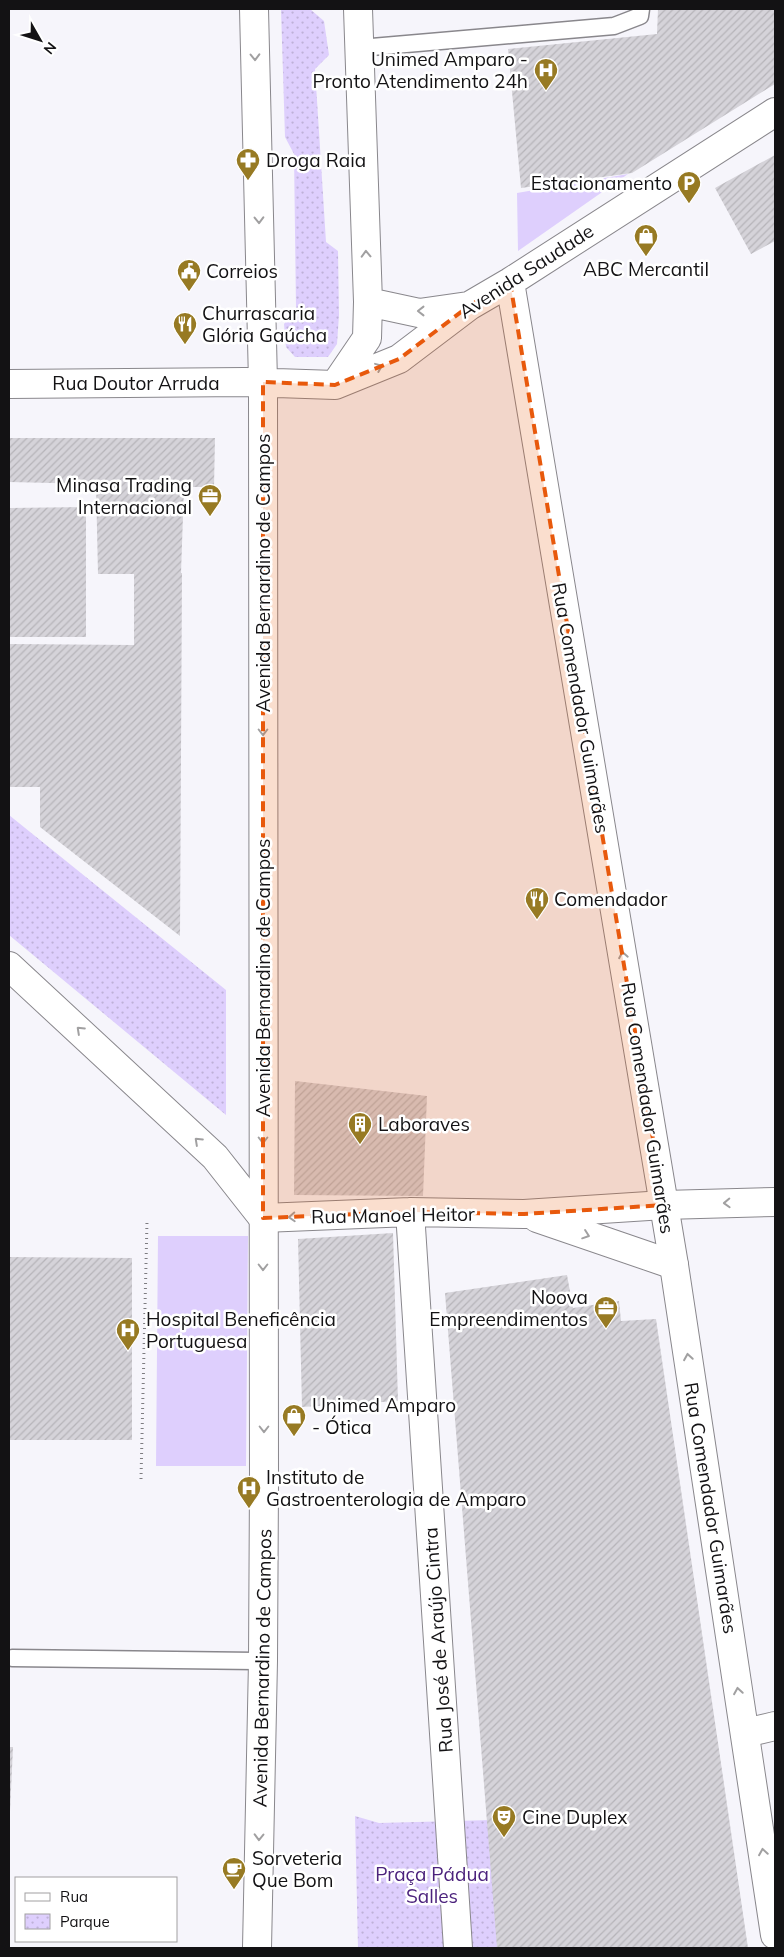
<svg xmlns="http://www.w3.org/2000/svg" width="784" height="1957" font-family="Mulish,sans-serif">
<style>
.park{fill:url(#park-dots)}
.garden{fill:#decffd}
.building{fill:url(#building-hatch)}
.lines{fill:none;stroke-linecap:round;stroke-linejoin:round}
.service-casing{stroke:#89878c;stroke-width:19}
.minor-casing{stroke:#89878c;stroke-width:30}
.tertiary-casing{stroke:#89878c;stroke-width:30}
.path{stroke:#7d7c80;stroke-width:3;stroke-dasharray:1 4;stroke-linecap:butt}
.service{stroke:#fff;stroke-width:16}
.minor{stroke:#fff;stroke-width:28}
.tertiary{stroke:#fff;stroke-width:28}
.oneway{stroke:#a1a0a1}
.marked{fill:#e8590c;fill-opacity:0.2;stroke:#e8590c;stroke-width:4;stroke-dasharray:10 6;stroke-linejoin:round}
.labels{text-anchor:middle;stroke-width:5;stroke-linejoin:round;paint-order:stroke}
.poi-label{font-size:19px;fill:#131214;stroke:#fff;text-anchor:start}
.street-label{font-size:19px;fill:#131214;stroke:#fff}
.park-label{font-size:19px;fill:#4b227c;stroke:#fff}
</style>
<defs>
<pattern id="park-dots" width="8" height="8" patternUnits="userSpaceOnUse" patternTransform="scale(1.25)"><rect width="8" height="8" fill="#decffd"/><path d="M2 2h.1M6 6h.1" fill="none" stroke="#beb1d8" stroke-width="1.8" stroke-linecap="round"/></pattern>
<pattern id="building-hatch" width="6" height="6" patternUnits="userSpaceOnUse" patternTransform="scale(1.25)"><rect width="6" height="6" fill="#d5d3d9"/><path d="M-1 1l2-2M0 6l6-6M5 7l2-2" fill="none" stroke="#b6b4b9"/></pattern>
</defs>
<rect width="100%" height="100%" fill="#f6f5fb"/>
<path class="park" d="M281,9H310L324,21L329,55L315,69L326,242L338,251L339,315L337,344L328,357H295L286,347L284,324L296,308L294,154L285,137Z
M9,815L226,990V1115L9,935Z
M355,1816L379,1823L492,1820L500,1948H358Z"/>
<path class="garden" d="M628,174L518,251L517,193Z
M158,1236H248L246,1466H156Z"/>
<path class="building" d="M658,9H775V84L632,173L521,188L508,49L657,34Z
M775,155V241L751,254L715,188Z
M9,438H215L214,487H184L181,573H182L180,936L40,827V787H9V644L134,645V574H98L96,484L9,482Z
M86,507V637H9V508Z
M295,1081L427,1096L423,1196L294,1195Z
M393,1233L398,1401L302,1407L298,1239Z
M9,1257L132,1258V1440H9Z
M567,1275L573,1308L619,1301L621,1321L656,1319L748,1948H497L445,1293Z
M9,1747H13L10,1812H9Z"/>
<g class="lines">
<g class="service-casing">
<path id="service" d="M360,48L614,26L640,16L641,9
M12,1658L263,1661"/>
</g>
<g class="minor-casing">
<path id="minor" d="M9,966L215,1157L263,1218L410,1212L524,1214L664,1205L775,1202
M410,1212L458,1948
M537,1218L674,1265
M745,1733L775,1726"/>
</g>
<g class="tertiary-casing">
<path id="tertiary" d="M254,9L263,382L264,1483L263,1661L257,1948
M510,282L674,1265L775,1935
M368,302L419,313L468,306
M9,384L245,382L335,385L399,359L469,306L510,282L775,112
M335,385L367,338L368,302L358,9"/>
</g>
<path class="path" d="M141,1479L147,1221"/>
<use href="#service" class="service"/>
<use href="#minor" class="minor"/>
<use href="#tertiary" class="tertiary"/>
</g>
<defs><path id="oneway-chevron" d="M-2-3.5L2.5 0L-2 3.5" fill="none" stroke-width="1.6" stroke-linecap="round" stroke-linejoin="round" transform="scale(1.25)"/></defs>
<g class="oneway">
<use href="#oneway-chevron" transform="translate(255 57) rotate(89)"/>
<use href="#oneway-chevron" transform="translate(259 220) rotate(89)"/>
<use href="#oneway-chevron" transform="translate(366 254) rotate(-92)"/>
<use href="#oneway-chevron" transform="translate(421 311) rotate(180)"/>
<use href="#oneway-chevron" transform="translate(379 367) rotate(-22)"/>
<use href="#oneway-chevron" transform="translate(263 732) rotate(90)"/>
<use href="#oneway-chevron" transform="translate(623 955) rotate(-100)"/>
<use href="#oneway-chevron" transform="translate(80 1030) rotate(-137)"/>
<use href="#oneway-chevron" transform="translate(263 1140) rotate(90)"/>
<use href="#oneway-chevron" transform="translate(198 1141) rotate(-137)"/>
<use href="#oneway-chevron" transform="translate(727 1203) rotate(178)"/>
<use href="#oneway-chevron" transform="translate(292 1217) rotate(177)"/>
<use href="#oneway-chevron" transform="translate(586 1235) rotate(19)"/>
<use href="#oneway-chevron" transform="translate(263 1267) rotate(90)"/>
<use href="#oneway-chevron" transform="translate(688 1357) rotate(-99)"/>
<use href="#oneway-chevron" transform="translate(264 1429) rotate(90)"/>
<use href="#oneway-chevron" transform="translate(738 1691) rotate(-99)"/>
<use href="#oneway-chevron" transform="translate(259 1837) rotate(91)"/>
<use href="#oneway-chevron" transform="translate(763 1852) rotate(-99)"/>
</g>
<path class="marked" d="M510,282L664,1205L524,1214L410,1212L263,1218V382L335,385L399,359L469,306Z"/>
<defs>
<g id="hospital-pin" transform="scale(1.25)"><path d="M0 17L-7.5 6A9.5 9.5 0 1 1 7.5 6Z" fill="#977a23" stroke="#fff"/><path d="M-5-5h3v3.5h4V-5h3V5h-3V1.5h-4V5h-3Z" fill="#fff"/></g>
<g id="pharmacy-pin" transform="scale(1.25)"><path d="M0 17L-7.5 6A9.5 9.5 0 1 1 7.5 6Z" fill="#977a23" stroke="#fff"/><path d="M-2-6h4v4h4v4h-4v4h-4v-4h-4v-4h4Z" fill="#fff"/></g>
<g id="parking-pin" transform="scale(1.25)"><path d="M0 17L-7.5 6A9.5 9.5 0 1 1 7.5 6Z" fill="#977a23" stroke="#fff"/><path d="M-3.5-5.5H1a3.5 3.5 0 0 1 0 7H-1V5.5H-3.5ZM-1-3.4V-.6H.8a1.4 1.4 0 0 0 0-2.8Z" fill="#fff"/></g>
<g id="shop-pin" transform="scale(1.25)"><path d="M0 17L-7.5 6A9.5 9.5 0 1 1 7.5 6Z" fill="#977a23" stroke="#fff"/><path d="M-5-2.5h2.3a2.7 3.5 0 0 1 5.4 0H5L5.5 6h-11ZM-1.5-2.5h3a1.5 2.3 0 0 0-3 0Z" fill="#fff"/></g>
<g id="civic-pin" transform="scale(1.25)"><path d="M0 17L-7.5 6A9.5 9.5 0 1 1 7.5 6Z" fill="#977a23" stroke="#fff"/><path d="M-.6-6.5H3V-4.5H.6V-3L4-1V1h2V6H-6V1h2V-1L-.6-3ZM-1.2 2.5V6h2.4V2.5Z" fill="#fff"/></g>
<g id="restaurant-pin" transform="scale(1.25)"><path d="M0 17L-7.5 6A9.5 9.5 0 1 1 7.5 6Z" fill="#977a23" stroke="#fff"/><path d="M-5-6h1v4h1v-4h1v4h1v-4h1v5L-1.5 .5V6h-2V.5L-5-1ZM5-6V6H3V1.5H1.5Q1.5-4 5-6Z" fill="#fff"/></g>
<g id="office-pin" transform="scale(1.25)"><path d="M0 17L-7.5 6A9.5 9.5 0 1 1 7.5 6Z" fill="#977a23" stroke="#fff"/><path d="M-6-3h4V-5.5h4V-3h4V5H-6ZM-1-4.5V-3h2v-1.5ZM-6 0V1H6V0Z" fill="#fff"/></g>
<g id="building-pin" transform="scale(1.25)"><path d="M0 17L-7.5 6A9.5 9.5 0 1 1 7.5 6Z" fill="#977a23" stroke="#fff"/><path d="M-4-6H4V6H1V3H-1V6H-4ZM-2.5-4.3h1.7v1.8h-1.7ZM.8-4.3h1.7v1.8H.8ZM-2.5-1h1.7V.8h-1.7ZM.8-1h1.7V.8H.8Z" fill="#fff"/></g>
<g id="theatre-pin" transform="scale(1.25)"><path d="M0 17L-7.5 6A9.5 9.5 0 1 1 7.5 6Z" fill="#977a23" stroke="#fff"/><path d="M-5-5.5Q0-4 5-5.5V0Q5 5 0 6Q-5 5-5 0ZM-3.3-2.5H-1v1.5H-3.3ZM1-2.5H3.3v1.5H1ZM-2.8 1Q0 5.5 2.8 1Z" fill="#fff"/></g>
<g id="cafe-pin" transform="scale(1.25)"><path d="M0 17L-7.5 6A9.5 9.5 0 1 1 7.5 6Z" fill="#977a23" stroke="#fff"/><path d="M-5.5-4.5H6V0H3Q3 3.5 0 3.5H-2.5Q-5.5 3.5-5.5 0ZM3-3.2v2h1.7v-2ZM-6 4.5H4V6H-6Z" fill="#fff"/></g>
</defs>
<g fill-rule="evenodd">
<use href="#hospital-pin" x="546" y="70"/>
<use href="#pharmacy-pin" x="248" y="160"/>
<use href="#parking-pin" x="689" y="183"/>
<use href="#shop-pin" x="646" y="236"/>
<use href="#civic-pin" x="189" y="271"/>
<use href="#restaurant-pin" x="185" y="324"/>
<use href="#office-pin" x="210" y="496"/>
<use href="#restaurant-pin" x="537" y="899"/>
<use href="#building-pin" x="360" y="1124"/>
<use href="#office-pin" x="606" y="1308"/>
<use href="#hospital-pin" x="128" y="1330"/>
<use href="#shop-pin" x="294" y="1416"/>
<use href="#hospital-pin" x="249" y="1488"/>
<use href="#theatre-pin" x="504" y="1817"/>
<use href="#cafe-pin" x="234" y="1869"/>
</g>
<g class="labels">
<g class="poi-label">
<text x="528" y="66" text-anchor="end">Unimed Amparo -<tspan x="528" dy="22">Pronto Atendimento 24h</tspan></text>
<text x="266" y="167">Droga Raia</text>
<text x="672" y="190" text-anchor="end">Estacionamento</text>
<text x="646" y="276" text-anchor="middle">ABC Mercantil</text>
<text x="206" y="278">Correios</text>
<text x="202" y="320">Churrascaria<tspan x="202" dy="22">Glória Gaúcha</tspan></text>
<text x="192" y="492" text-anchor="end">Minasa Trading<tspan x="192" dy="22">Internacional</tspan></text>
<text x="554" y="906">Comendador</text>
<text x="378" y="1131">Laboraves</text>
<text x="588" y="1304" text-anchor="end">Noova<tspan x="588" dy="22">Empreendimentos</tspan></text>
<text x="146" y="1326">Hospital Beneficência<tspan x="146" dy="22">Portuguesa</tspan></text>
<text x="312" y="1412">Unimed Amparo<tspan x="312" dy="22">- Ótica</tspan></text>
<text x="266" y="1484">Instituto de<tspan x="266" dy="22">Gastroenterologia de Amparo</tspan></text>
<text x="522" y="1824">Cine Duplex</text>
<text x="252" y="1865">Sorveteria<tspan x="252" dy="22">Que Bom</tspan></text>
</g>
<g class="street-label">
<text transform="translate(526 271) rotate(-33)" y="7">Avenida Saudade</text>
<text x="136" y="390">Rua Doutor Arruda</text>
<text transform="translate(263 573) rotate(-90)" y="7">Avenida Bernardino de Campos</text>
<text transform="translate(581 708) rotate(80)" y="7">Rua Comendador Guimarães</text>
<text transform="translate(263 978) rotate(-90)" y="7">Avenida Bernardino de Campos</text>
<text transform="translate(648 1108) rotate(81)" y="7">Rua Comendador Guimarães</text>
<text transform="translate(393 1215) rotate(-1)" y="7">Rua Manoel Heitor</text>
<text transform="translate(711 1508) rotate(81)" y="7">Rua Comendador Guimarães</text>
<text transform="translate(438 1640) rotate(-94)" y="7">Rua José de Araújo Cintra</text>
<text transform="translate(262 1668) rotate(-89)" y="7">Avenida Bernardino de Campos</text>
</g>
<g class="park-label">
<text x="432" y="1881">Praça Pádua<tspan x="432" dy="22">Salles</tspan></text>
</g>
</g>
<rect width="784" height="1957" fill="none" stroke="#131214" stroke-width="20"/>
<rect x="15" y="1877" width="162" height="65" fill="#ffffff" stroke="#a1a0a1"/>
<rect x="25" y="1893" width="25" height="8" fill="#ffffff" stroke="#a1a0a1"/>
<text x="60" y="1902" font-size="15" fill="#131214">Rua</text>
<rect x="25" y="1914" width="25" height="15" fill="url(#park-dots)" stroke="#a1a0a1"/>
<text x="60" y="1927" font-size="15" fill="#131214">Parque</text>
<g transform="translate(40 40) rotate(129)" stroke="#ffffff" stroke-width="4" paint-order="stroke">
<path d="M0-4L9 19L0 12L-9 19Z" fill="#131214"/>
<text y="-8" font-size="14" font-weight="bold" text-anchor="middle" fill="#131214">N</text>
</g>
</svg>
